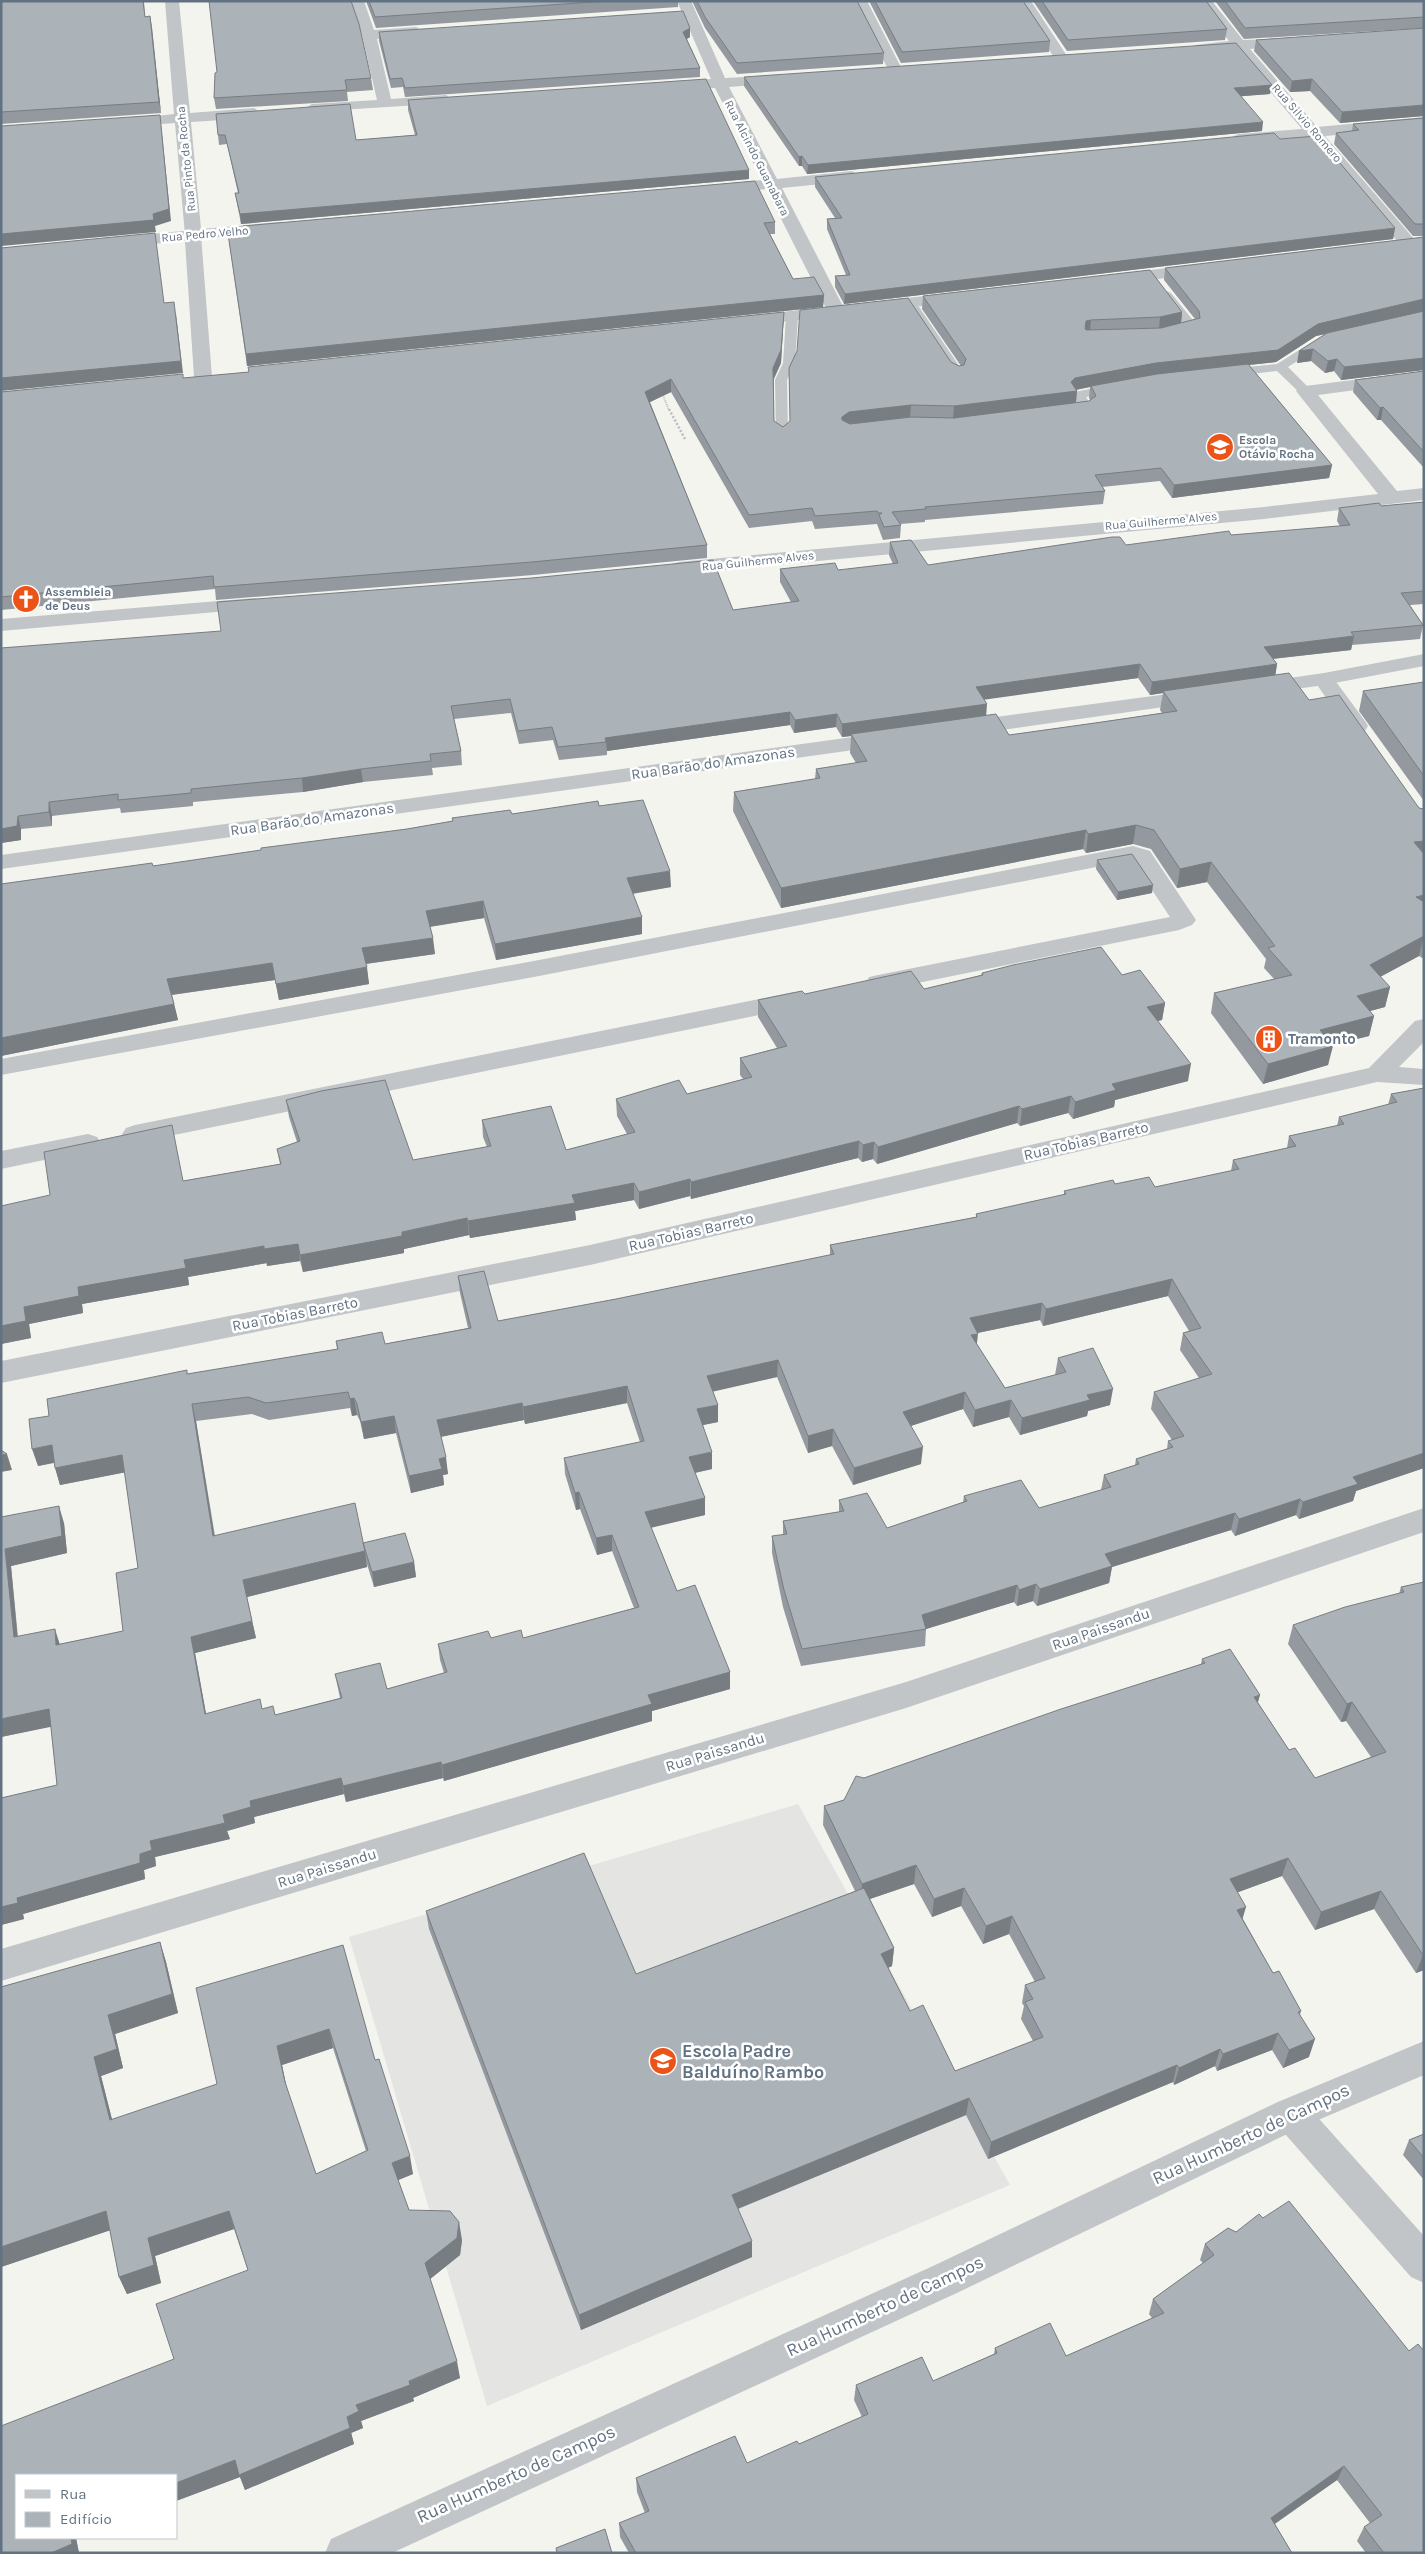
<svg xmlns="http://www.w3.org/2000/svg" width="1425" height="2554" font-family="Karla,sans-serif">
<style>
.built{fill:#e4e5e3}
.lines{fill:none;stroke-linecap:round;stroke-linejoin:round}
.path-far1{stroke:#babdbf;stroke-width:2;stroke-dasharray:1 1;stroke-linecap:butt}
.path{stroke:#babdbf;stroke-width:2.5;stroke-dasharray:2 2;stroke-linecap:butt}
.service{fill:#c1c5c8;fill-rule:evenodd}
.minor{fill:#c1c5c8;fill-rule:evenodd}
.tertiary{fill:#c1c5c8;fill-rule:evenodd}
.wall{fill:#93999e;fill-rule:evenodd}
.shaded-wall{fill:#787d81}
.building{fill:#abb2b8;stroke:#787d81;fill-rule:evenodd}
.labels{text-anchor:middle;stroke-width:5;stroke-linejoin:round;paint-order:stroke}
.far-street-label{font-size:12px;fill:#617282;stroke:#fff}
.far-poi-label{font-size:12px;font-weight:bold;fill:#617282;stroke:#fff;text-anchor:start}
.street-label{font-size:15px;fill:#617282;stroke:#fff}
.poi-label{font-size:15px;font-weight:bold;fill:#617282;stroke:#fff;text-anchor:start}
.near-poi-label{font-size:18px;font-weight:bold;fill:#617282;stroke:#fff;text-anchor:start}
.near-street-label{font-size:18px;fill:#617282;stroke:#fff}
</style>
<rect width="100%" height="100%" fill="#f4f4ef"/>
<path class="built" d="M798,1804L1010,2185L487,2406L349,1937Z"/>
<g class="lines">
<path class="path-far1" d="M662,393L669,410"/>
<path class="path" d="M669,409L685,439"/>
<path class="service" d="M1167,291L1171,293L1196,324V330L1171,334V328L1184,325L1161,295Z
M911,299L915,301L964,373L962,376L958,377L952,373L905,303Z
M792,312L798,316L795,363L787,380L788,434L782,438L776,434L775,380L783,363L786,316Z
M1320,337L1324,338V344L1288,367L1309,388L1311,391L1309,394H1301L1277,371L1227,377L1221,373L1227,369L1277,364Z
M1116,384L1120,385L1122,388L1120,391L1086,397L1093,408L1091,411L1068,414L1062,410L1064,407L1079,405L1072,395L1074,392Z"/>
<path class="minor" d="M165,1H179L190,113L254,108L262,113L254,118L191,122L201,229L280,222L288,227L286,230L193,240L185,235L175,123L162,124L154,119L157,116L174,114Z
M350,1H364L374,30L416,27L423,31L416,35L377,39L391,99L446,95L454,100L451,103L307,112L304,109L312,104L377,100L362,35Z
M677,1H691L725,78L781,75L788,79L781,83L729,87L777,179L852,171L860,176L852,181L782,188L846,312L843,316H831L828,312L766,189L721,194L713,189L721,184L762,180L715,88L671,90L664,86L671,82L711,79Z
M853,1H867L903,71L901,74H891L889,71Z
M1017,1H1031L1069,59L1067,62H1057Z
M1198,1H1212L1243,40L1297,38L1299,41L1292,45L1250,49L1317,127L1424,117V127L1325,136L1415,240L1417,244L1415,248H1403L1309,137L1234,142L1231,139L1234,136L1239,134L1302,129L1235,50L1195,51L1193,48L1195,45L1229,41Z
M1424,371V381L1318,395L1397,491L1424,488V500L1264,519L679,574L672,572L669,568L672,564L679,562L1264,507L1378,494L1296,391L1299,387L1305,386Z
M255,598L262,600L265,604L262,608L1,631V619Z
M1324,673L1331,675L1365,721L1368,726L1365,731L1357,733L1349,731L1313,679L1317,675Z
M1133,846L1150,851L1196,920L1192,925L1179,930L878,991L869,989L866,983L869,977L878,975L1170,917L1132,860L539,976L1,1075V1059L539,960Z
M794,992L803,994L806,1000L803,1006L135,1143L126,1140L122,1134L126,1128L135,1125Z
M1424,1019V1042L1399,1067L1424,1069V1085L1377,1082L590,1265L1,1383V1361L590,1245L1369,1068L1415,1021Z
M88,1134L97,1137L101,1143L97,1149L1,1169V1151Z
M1424,1508V1532L906,1708L1,1981V1949L906,1682Z
M1291,2097L1304,2102L1424,2236V2283L1411,2277L1278,2126L1273,2114L1278,2102Z"/>
<path class="tertiary" d="M193,230L201,235L212,377L209,381H197L194,377L185,241L120,247L112,242L120,237Z
M1201,264L1207,265L1209,269L1207,273L1117,284L1111,283L1109,279L1111,275L1117,274Z
M960,292L966,293L969,297L966,301L747,326L741,325L738,321L741,317L747,316Z
M1424,654V666L1324,685L1261,694L1253,693L1250,688L1253,683L1261,682L1324,673Z
M1198,690L1206,691L1209,696L1206,701L966,735L958,733L955,728L958,723L966,721Z
M889,732L897,734L900,739L897,744L1,869V855Z
M1424,2041V2075L1304,2126L959,2292L392,2553H325L331,2539L933,2266L1278,2102Z"/>
</g>
<path class="wall" d="M1,1H144L145,17L150,16L161,113L1,124Z
M366,1H678V7L376,28Z
M692,1H857L884,53L883,64L737,74L705,28Z
M869,1H1023L1050,41L1049,52L901,63Z
M1033,1H1206L1227,29L1225,40L1067,51Z
M1215,1H1424V28L1244,39Z
M1424,28V116L1340,123L1310,91L1290,92L1254,51L1256,40Z
M379,32L690,37L687,39L700,68V77L405,97L403,87L391,88L379,41Z
M217,72L371,78L373,90L347,92L348,101L216,109L214,98Z
M744,77L1270,94L1241,96L1262,131L807,174L802,166H799L744,86Z
M408,100L749,179L241,224L235,193H238L227,144L219,145L216,114L356,140L415,135L408,110Z
M1424,118V236H1413L1334,144L1336,133L1352,131L1353,124Z
M1280,139L1395,228L1393,239L844,304L835,287V276L846,275L827,229V219L835,218L815,187V177Z
M775,222V234H770L793,279L824,295L823,307L247,366L228,234L244,232L243,226Z
M1424,237V370L1341,380L1334,371L1325,373L1311,361L1297,363L1327,334L1316,336L1276,362L1249,365L1332,465L1329,478L1172,498L1160,481L1102,487L1105,491L1103,504L925,520V522L900,524L901,525L900,538L883,540L877,524L815,529L812,521L749,528L671,392L650,402L707,545V558L533,575L216,600L215,589L1,610V392L184,378L249,372L784,312L781,363L774,379V421L783,427L790,422L789,368L951,362L959,366H961L922,309L923,296L1182,312L1181,323L1195,319L1164,280L1165,268ZM1090,387L1089,398L1090,400L1089,401L1076,403V390Z
M1424,371V468L1381,420H1377L1353,392L1355,380Z
M1424,502V604L1410,605L1423,625L1420,639L1352,645L1351,650L1273,659L1277,664L1275,675L1309,700L1419,808L1424,809V959L1419,956L1380,977L1390,987L1385,1007L1369,1011L1374,1016L1369,1036L1332,1045L1328,1065L1263,1084L1211,1013L1214,993L1274,979L1264,968L1266,959L1207,882L1177,888L1151,849L1133,844L1086,853L1083,849L781,908L733,811L734,792L815,779L816,769L856,763L850,753L851,736L842,737L836,727L794,733L790,725L607,751V755L559,760L553,740L519,744L511,713L454,719L461,751L462,765L432,768L433,775L363,782L303,792L193,802V806L121,813L120,808L52,816V826L21,829V840L1,843V648L733,610L791,602L780,582V569L838,570L893,564L889,555L890,542L928,565L1126,545L1340,526L1337,521L1339,508L1381,506ZM1138,678L1150,695L1163,693L1160,710L1162,713L1095,723L1009,735L986,715L984,699Z
M1424,682V801L1359,711L1363,691Z
M599,806L671,887L633,894L642,934L496,960L484,918L430,927L435,954L366,964L369,984L279,1000L275,980L172,995L178,1020L1,1056V884L153,866L407,829L453,821L452,818L512,814Z
M1097,860L1152,893L1117,900L1096,869Z
M982,973L1122,975L1165,1003L1162,1020L1157,1021L1188,1081L1115,1100L1114,1107L1073,1119L1068,1113L1020,1126L1017,1123L877,1164L873,1159L862,1162L858,1158L691,1199L690,1196L639,1209L634,1200L575,1211L576,1220L470,1238L469,1235L404,1249V1253L303,1272L300,1261L267,1266V1263L188,1277L189,1285L82,1304L83,1313L29,1324L31,1338L1,1344L183,1181L280,1164L277,1149L297,1142L289,1117L286,1100L413,1160L487,1147L483,1137L482,1120L566,1150L627,1134L617,1116L616,1099L687,1094L743,1079L740,1075V1058L777,1048L758,1017V1000L805,994L924,989L981,975Z
M1424,1088V1468L1356,1491L1353,1501L1299,1519L1296,1515L1235,1536L1231,1530L1112,1567L1109,1583L1037,1606L1033,1601L1017,1606L1014,1602L926,1629L925,1646L801,1666L783,1607L772,1553V1536L783,1535V1521L839,1512V1500L887,1528L963,1502L964,1496L1039,1508L1101,1490L1104,1475L1135,1465L1136,1459L1167,1449L1168,1441L1172,1440L1151,1409L1154,1392L1199,1378L1180,1350L1183,1333L1189,1331L1168,1296L1043,1326L1040,1320L977,1333L976,1344L1005,1388L1055,1375L1058,1358L1110,1405L1088,1411L1087,1416L1020,1435L1009,1417L973,1427L963,1409L911,1426L921,1464L853,1485L832,1446L808,1453L777,1377L713,1391L718,1422L703,1425L712,1469L695,1473L705,1498V1515L651,1527L677,1591L730,1672V1689L652,1711V1721L444,1781L443,1778L346,1802L344,1794L254,1817L255,1823L227,1831L230,1839L155,1857L156,1866L144,1870L145,1879L23,1914L24,1919L1,1925V1798L57,1785L51,1726L1,1737V1517L64,1523L67,1553L11,1566L18,1637L60,1644L123,1631L138,1568L125,1472L60,1485L54,1463L38,1466L49,1416L188,1374L337,1349L336,1341L385,1344L468,1328L460,1293L458,1276L498,1321L616,1299L830,1255V1245L976,1217V1214L1064,1195V1191L1115,1184L1155,1187L1231,1171L1233,1160L1287,1148L1289,1136L1337,1126L1339,1117L1388,1105L1391,1094ZM627,1403L640,1442L564,1458L565,1474L576,1510L580,1509L597,1555L612,1551L634,1608L523,1638H491L438,1644L440,1660L444,1673L387,1689L335,1674L340,1698L275,1715L262,1709L206,1714L195,1653L256,1638L247,1597L367,1567L366,1561L374,1587L416,1577L414,1562L363,1543L215,1536L196,1421L252,1414L269,1420L350,1408L352,1416L357,1415L360,1421L364,1439L396,1433L411,1493L444,1485L443,1475L448,1474L441,1437L524,1420L525,1424Z
M1424,1582V1970L1416,1973L1374,1909L1315,1930L1282,1876L1238,1892L1243,1919L1273,1973L1301,2011L1300,2015L1309,2057L1283,2068L1272,2050L1217,2071L1215,2066L1174,2085L1173,2082L988,2159L966,2115L738,2209L752,2257L581,2330L429,1929L426,1911L636,1974L855,1891L823,1825L824,1806L844,1800L864,1778L1201,1664L1202,1659L1258,1703L1289,1750L1315,1778L1371,1757L1346,1721L1341,1722L1288,1644L1293,1625L1399,1594L1401,1587ZM914,1884L932,1917L961,1906L983,1944L1009,1934L1035,1982L1025,1985L1022,2003L1024,2006L1021,2019L1033,2041L955,2071L910,2011L888,1968L892,1966L894,1948L870,1899Z
M160,1942L166,1962L178,2013L115,2034L123,2068L101,2076L112,2120L217,2084L343,1945L375,2060L413,2174L398,2180L409,2210L462,2240L460,2255L430,2279L460,2378L413,2398L414,2401L361,2421L363,2428L351,2433L354,2444L245,2490L240,2477L176,2501V2475L16,2538H76L79,2553H1L174,2359L248,2270L234,2229L155,2256L161,2283L127,2294L119,2277L110,2230L1,2267V1987ZM333,2048L366,2151L316,2174L287,2089L282,2065Z
M1424,2134V2180L1403,2155L1409,2140Z
M1228,2228L1424,2553H1366L1357,2541L1364,2527L1370,2523L1337,2480L1275,2524L1292,2553H629L620,2537L619,2523L645,2513L637,2492L636,2478L747,2463L799,2444L862,2417L854,2400L856,2385L933,2381L994,2354L995,2348L1066,2356L1152,2318L1149,2314L1153,2299L1203,2263L1200,2260L1205,2244Z"/>
<path class="shaded-wall" d="M150,16L152,27L161,113L159,102Z
M690,28V37L683,41V32Z
M1312,79L1310,91L1290,92L1292,81Z
M1272,85L1270,94L1232,97L1234,88Z
M1424,105V116L1340,123L1342,112Z
M160,115L171,221L155,226L156,232L1,246V234L153,214Z
M1263,122L1262,131L807,174L808,165Z
M802,156V166H799V157Z
M749,170V179L241,224L240,214Z
M1395,228L1393,239L844,304L845,294Z
M824,295L823,307L247,366L246,354Z
M1424,299V311L1316,336L1276,362L1155,375L1091,386L1090,387L1074,390L1077,391L1076,404L953,419L954,406L1071,382L1075,378Z
M784,312L781,363L773,380V368Z
M1182,312L1181,324L1159,329L1160,317Z
M176,314L183,373L1,391V378Z
M1091,320L1090,332L1085,334L1086,321Z
M1313,349L1311,361L1297,363L1299,351Z
M1424,358V370L1341,380L1344,367Z
M1337,359L1334,371L1325,373L1328,361Z
M671,379V392L646,404L645,392Z
M911,405L910,418L842,429V417L849,412Z
M1383,407L1381,420H1377L1380,408Z
M1332,465L1329,478L1172,498L1174,485Z
M1354,636L1351,650L1261,660L1264,647Z
M1140,664L1138,678L975,701L976,687Z
M1277,664L1275,678L1163,691V693L1150,695L1152,682Z
M987,704L986,718L851,734V736L842,737V724Z
M790,712V725L607,751L606,742L605,738Z
M837,714L836,727L794,733L795,720Z
M361,769L363,782L303,792L302,778Z
M49,802L52,816V826L49,812Z
M18,816L21,829V840L1,843V829Z
M1136,825L1133,844L1086,853L1088,834Z
M1086,830L1083,849L781,908V888Z
M1424,841V860L1414,842Z
M1211,862L1207,882L1177,888L1180,869Z
M670,871L671,887L628,894L627,878Z
M1153,885L1152,893L1117,900L1118,892Z
M1424,895V914L1416,897Z
M483,901L484,918L427,927L426,911Z
M642,917V934L496,960L495,944Z
M1424,936L1419,956L1365,985L1370,965Z
M433,938L435,954L364,964L362,948Z
M272,963L275,980L170,995L167,979Z
M367,967L369,984L279,1000L276,984Z
M1390,987L1385,1007L1352,1016L1357,996Z
M1165,1003L1162,1020L1144,1024L1147,1007Z
M174,1004L178,1020L1,1056V1038Z
M1374,1016L1369,1036L1315,1049L1320,1030Z
M1333,1046L1328,1065L1263,1084L1268,1064Z
M1191,1064L1188,1081L1115,1100L1114,1107L1073,1119L1075,1102L1112,1084Z
M1071,1096L1068,1113L1020,1126L1022,1109Z
M1019,1106L1017,1123L877,1164L878,1147Z
M859,1141L858,1158L691,1199V1182Z
M874,1142L873,1159L862,1162L863,1145Z
M690,1179V1196L639,1209V1192Z
M634,1183V1200L575,1211L576,1220L470,1238L468,1221L572,1195Z
M467,1218L469,1235L404,1249V1253L303,1272L300,1255Z
M298,1244L300,1261L267,1266L264,1249Z
M264,1246L267,1263L188,1277L189,1285L82,1304L83,1313L29,1324L31,1338L1,1344V1326L24,1307L78,1287L184,1260Z
M1172,1279L1168,1296L1043,1326L1046,1309Z
M1042,1303L1040,1320L968,1335L970,1318Z
M978,1334L976,1351L971,1335Z
M778,1360L777,1377L707,1393V1376Z
M627,1386V1403L525,1424L523,1407Z
M1113,1389L1110,1405L1088,1411L1087,1416L1020,1435L1022,1418L1087,1395Z
M965,1392L963,1409L901,1429L903,1412Z
M354,1398L357,1415L352,1416L350,1399Z
M1011,1400L1009,1417L973,1427L975,1410Z
M522,1403L524,1420L439,1437L437,1420Z
M192,1404L196,1421L217,1553L213,1536Z
M718,1405V1422L698,1426L697,1409Z
M394,1416L396,1433L364,1439L361,1422Z
M833,1429L832,1446L808,1453V1436Z
M52,1445L57,1462L38,1466L32,1449Z
M923,1447L921,1464L853,1485L854,1468Z
M712,1452V1469L689,1474V1457Z
M1424,1453V1468L1356,1491L1353,1501L1299,1519L1303,1502L1353,1477Z
M7,1454L12,1470L1,1472V1455Z
M122,1455L127,1472L60,1485L55,1468Z
M446,1457L448,1474L443,1475L444,1485L411,1493L409,1476L439,1459Z
M579,1492L580,1509L576,1510L575,1493Z
M705,1498V1515L646,1529L645,1512Z
M1300,1499L1296,1515L1235,1536L1239,1519Z
M59,1506L64,1523L67,1553L11,1566L19,1654L14,1637L5,1549Z
M1235,1513L1231,1530L1112,1567L1109,1583L1037,1606L1040,1589L1105,1554Z
M612,1535V1551L597,1555L596,1538Z
M365,1551L367,1567L247,1597L243,1580Z
M414,1562L416,1577L374,1587L372,1572Z
M1036,1584L1033,1601L1017,1606L1019,1590Z
M1017,1585L1014,1602L926,1629L922,1615Z
M252,1621L256,1638L195,1653L209,1730L205,1714L191,1637Z
M55,1629L60,1645H56Z
M730,1672V1689L652,1711V1721L444,1781L442,1765L648,1695Z
M1260,1695L1255,1713L1254,1697Z
M1352,1702L1346,1721L1341,1722L1347,1704Z
M49,1709L55,1726L1,1737V1719Z
M441,1762L443,1778L346,1802L343,1786Z
M341,1778L344,1794L254,1817L255,1823L227,1831L230,1839L155,1857L156,1866L144,1870L145,1879L23,1914L24,1919L1,1925V1907L17,1898L140,1854L150,1841L223,1815L250,1801Z
M1288,1858L1282,1876L1225,1897L1230,1879Z
M916,1865L914,1884L861,1902L862,1884Z
M964,1888L961,1906L932,1917L934,1899Z
M1381,1891L1374,1909L1315,1930L1321,1912Z
M1246,1907L1241,1924L1237,1910Z
M1012,1916L1009,1934L983,1944L986,1926Z
M160,1942L166,1962L178,2013L115,2034L123,2068L101,2076L117,2139L110,2120L94,2057L108,2015Z
M894,1948L892,1966L879,1972L881,1954Z
M1423,1955H1424V1970L1416,1973Z
M329,2029L333,2048L282,2065L289,2101L277,2046Z
M1278,2033L1272,2050L1217,2071L1223,2054Z
M1315,2039L1309,2057L1283,2068L1289,2050Z
M1220,2049L1215,2066L1174,2085L1179,2068Z
M1177,2065L1173,2082L988,2159L991,2142Z
M969,2098L966,2115L732,2211V2195Z
M410,2156L413,2174L396,2181L392,2163Z
M106,2211L114,2229L1,2267V2247Z
M229,2211L234,2229L155,2256L161,2283L127,2294L119,2277L148,2238Z
M459,2222L462,2240L460,2255L429,2280L425,2263Z
M752,2241V2257L581,2330L579,2315Z
M457,2361L460,2378L413,2398L414,2401L361,2421L363,2428L351,2433L347,2417L356,2405Z
M350,2428L354,2444L245,2490L240,2477L176,2501V2483L235,2460Z
M1344,2466L1337,2480L1264,2531L1271,2518Z
M71,2538H76L79,2553H51Z"/>
<path class="building" d="M1,1H143L145,17L150,16L159,102L1,112Z
M209,1H351L359,24L371,78L345,80L347,90L214,98L215,73L217,72Z
M369,1H607L375,17Z
M697,1H857L884,53L737,63L705,17Z
M875,1H1023L1050,41L902,52Z
M1042,1H1206L1227,29L1068,40Z
M1225,1H1424V17L1245,28Z
M683,11L690,28L683,32L700,68L405,88L402,78L390,79L379,32Z
M1424,28V105L1342,112L1312,79L1292,81L1256,40Z
M1236,43L1272,85L1234,88L1263,122L808,165L802,156L799,157L744,77Z
M706,79L749,170L240,214L235,193H239L225,135H218L216,114L350,104L356,140L417,135L408,100Z
M160,115L169,209L153,214L154,220L1,234V126Z
M1424,118V224H1415L1336,133L1359,130L1353,124Z
M1274,133L1280,139L1317,136L1395,228L845,294L835,276L850,275L827,219L842,218L815,177Z
M755,181L775,222L764,223L793,279L814,277L824,295L246,354L228,234L244,232L243,226Z
M155,233L164,303L174,302L181,361L1,378V248Z
M1424,237V299L1318,324L1278,350L1156,363L1075,378L1071,382L1077,391L954,406L911,405L849,412L842,417V420L850,424L911,417L954,418L1089,401L1096,396L1091,386L1157,374L1248,364L1332,465L1174,485L1161,468L1095,475L1105,491L925,507L926,509L892,512L901,525L884,527L879,515L882,513H878L877,511L815,516L812,508L749,515L671,379L645,392L707,545L532,562L214,587L213,576L1,597V392L183,374V378L249,372L248,367L784,312L781,350L773,368L774,421L783,427L790,421L789,368L797,351L800,310L908,298L951,362L959,366L964,365L966,359L923,296L1150,270L1182,312L1160,317L1091,320L1086,321L1085,329L1087,330L1161,328L1200,318L1199,311L1165,268Z
M1424,311V358L1344,367L1337,359L1328,361L1313,349L1299,351L1327,333Z
M1424,371V452L1383,407L1380,408L1355,380Z
M1424,502V591L1401,593L1423,625L1351,632L1354,636L1264,647L1277,664L1152,682L1140,664L976,687L987,704L842,724L837,714L795,720L790,712L605,738L606,742L558,747L552,727L518,731L510,699L451,706L461,751L430,754L431,761L361,769L302,778L191,789V793L118,800V794L49,802V812L18,816L17,826L1,829V648L221,631L217,602L532,578L713,560L733,610L799,601L780,569L835,563L838,570L898,563L890,542L911,540L928,565L1112,537H1120L1126,545L1229,531L1231,535L1350,525L1339,508L1379,503L1381,506Z
M1289,673L1309,700L1339,695L1419,808L1424,809V841L1414,842L1424,854V895L1416,897L1424,902V936L1370,965L1390,987L1357,996L1374,1016L1320,1030L1333,1046L1268,1064L1214,993L1292,975L1268,948L1275,946L1211,862L1180,869L1154,830L1136,825L1088,834L1086,830L781,888L734,792L820,778L816,769L867,761L851,734L996,714L1009,735L1095,723L1177,711L1163,691Z
M1424,682V776L1363,691Z
M643,800L670,871L627,878L642,917L495,944L483,901L426,911L433,938L362,948L367,967L276,984L272,963L167,979L174,1004L1,1038V884L152,863L153,866L261,850V848L407,829L453,821L452,818L510,810L512,814L598,801L599,806Z
M1132,854L1153,885L1118,892L1097,860Z
M1101,947L1122,975L1140,970L1165,1003L1147,1007L1191,1064L1112,1084L1116,1090L1075,1102L1071,1096L1022,1109L1019,1106L878,1147L874,1142L863,1145L859,1141L691,1182L690,1179L639,1192L634,1183L572,1195L575,1203L468,1221L467,1218L402,1232V1236L300,1255L298,1244L264,1249V1246L184,1260L186,1268L78,1287L79,1296L24,1307L26,1321L1,1326V1206L50,1195L44,1152L172,1125L183,1181L281,1164L277,1149L300,1141L286,1100L321,1091L385,1080L413,1160L491,1146L482,1120L551,1106L566,1150L635,1132L616,1099L679,1080L687,1094L752,1077L740,1058L787,1046L758,1000L802,991L805,994L911,971L924,989L983,975L982,973L1013,965Z
M1424,1088V1453L1353,1477L1358,1484L1303,1502L1300,1499L1239,1519L1235,1513L1105,1554L1112,1566L1040,1589L1036,1584L1019,1590L1017,1585L922,1615L926,1629L802,1649L784,1590L772,1536L787,1534L783,1521L844,1511L839,1500L867,1493L887,1528L967,1501L964,1496L1021,1480L1039,1508L1111,1487L1104,1475L1139,1464L1136,1459L1173,1447L1168,1441L1184,1436L1154,1392L1212,1374L1183,1333L1201,1328L1172,1279L1046,1309L1042,1303L970,1318L978,1334L971,1335L1005,1388L1066,1372L1058,1358L1093,1348L1113,1389L1087,1395L1090,1400L1022,1418L1011,1400L975,1410L965,1392L903,1412L923,1447L854,1468L833,1429L808,1436L778,1360L707,1376L718,1405L697,1409L712,1452L689,1457L705,1498L645,1512L677,1591L695,1585L730,1672L648,1695L652,1704L442,1765L441,1762L343,1786L341,1778L250,1801L251,1807L223,1815L225,1823L150,1841L152,1850L140,1854V1863L17,1898L18,1903L1,1907V1798L57,1785L49,1709L1,1719V1517L59,1506L62,1536L5,1549L14,1637L55,1629L56,1645L123,1631L116,1573L138,1568L122,1455L55,1468L52,1445L32,1449L29,1419L49,1416L47,1399L187,1370V1374L338,1349L336,1341L382,1332L385,1344L471,1328L458,1276L484,1271L498,1321L616,1299L834,1254L830,1245L977,1217L976,1214L1066,1194L1064,1191L1113,1180L1115,1184L1149,1177L1155,1187L1239,1169L1233,1160L1296,1146L1289,1136L1344,1124L1339,1117L1397,1102L1391,1094ZM627,1386L644,1441L564,1458L575,1493L579,1492L596,1538L612,1535L639,1607L523,1638L521,1630L491,1638L488,1631L438,1644L447,1672L387,1689L380,1663L335,1674L342,1698L275,1715L273,1706L262,1709L260,1699L205,1714L191,1637L252,1621L243,1580L365,1551L355,1503L213,1536L192,1404L248,1397L266,1403L348,1392L350,1399L354,1398L357,1404L361,1422L394,1416L409,1476L442,1469L439,1459L446,1457L437,1420L522,1403L523,1407Z
M1,1450L7,1454L1,1455Z
M405,1533L414,1562L372,1572L363,1543Z
M1424,1582V1955H1423L1381,1891L1321,1912L1288,1858L1230,1879L1246,1907L1237,1910L1273,1973L1279,1971L1301,2011L1298,2012L1315,2039L1289,2050L1278,2033L1223,2054L1220,2049L1179,2068L1177,2065L991,2142L969,2098L732,2195L752,2241L579,2315L426,1911L584,1853L636,1974L864,1888L894,1948L881,1954L910,2011L923,2005L955,2071L1043,2037L1025,2002L1033,1999L1025,1985L1045,1978L1012,1916L986,1926L964,1888L934,1899L916,1865L862,1884L824,1806L844,1800L856,1776L864,1778L1061,1709L1205,1663L1202,1659L1230,1649L1260,1695L1254,1697L1289,1750L1295,1748L1315,1778L1386,1752L1352,1702L1347,1704L1293,1625L1345,1607L1404,1592L1401,1587Z
M160,1942L172,1994L108,2015L117,2049L94,2057L110,2120L217,2084L196,1988L343,1945L375,2060L379,2059L410,2156L392,2163L409,2210L450,2211L459,2222L457,2238L425,2263L457,2361L409,2381L410,2385L356,2405L359,2411L347,2417L350,2428L239,2475L235,2460L176,2483V2475H16V2538H71L72,2544L51,2553H1V2426L174,2359L156,2304L248,2270L229,2211L148,2238L154,2265L119,2277L106,2211L1,2247V1987ZM329,2029L368,2150L316,2174L285,2082L277,2046Z
M1424,2134V2158L1409,2140Z
M1289,2201L1409,2351L1418,2344L1424,2351V2553H1384L1364,2527L1382,2515L1344,2466L1271,2518L1292,2553H636L619,2523L649,2511L636,2478L735,2436L747,2463L797,2441L799,2444L868,2414L856,2385L922,2357L933,2381L997,2353L995,2348L1050,2323L1066,2356L1164,2313L1153,2299L1214,2255L1205,2244L1228,2228L1236,2232L1259,2214L1263,2218Z
M605,2529L612,2553H557L556,2548Z"/>
<defs>
<g id="school-disc" transform="scale(1.4375)"><circle r="9.5" fill="#ec5317" stroke="#fff"/><path d="M0-5L7-2L0 1L-7-2ZM-4 1L0 2.5L4 1V4Q0 6-4 4Z" fill="#fff"/></g>
<g id="church-disc" transform="scale(1.4375)"><circle r="9.5" fill="#ec5317" stroke="#fff"/><path d="M-1.2-6h2.4v3.5h3.3v2.4h-3.3V6h-2.4V-.1h-3.3v-2.4h3.3Z" fill="#fff"/></g>
<g id="building-disc" transform="scale(1.4375)"><circle r="9.5" fill="#ec5317" stroke="#fff"/><path d="M-4-6H4V6H1V3H-1V6H-4ZM-2.5-4.3h1.7v1.8h-1.7ZM.8-4.3h1.7v1.8H.8ZM-2.5-1h1.7V.8h-1.7ZM.8-1h1.7V.8H.8Z" fill="#fff"/></g>
</defs>
<g fill-rule="evenodd">
<use href="#school-disc" x="1220" y="447"/>
<use href="#church-disc" x="26" y="599"/>
<use href="#building-disc" x="1269" y="1039"/>
<use href="#school-disc" x="663" y="2061"/>
</g>
<g class="labels">
<g class="far-street-label">
<text transform="translate(1307 123) rotate(49)" y="4">Rua Silvio Romero</text>
<text transform="translate(757 158) rotate(63)" y="4">Rua Alcindo Guanabara</text>
<text transform="translate(186 159) rotate(-96)" y="4">Rua Pinto da Rocha</text>
<text transform="translate(205 234) rotate(-5)" y="4">Rua Pedro Velho</text>
<text transform="translate(1161 521) rotate(-5)" y="4">Rua Guilherme Alves</text>
<text transform="translate(758 561) rotate(-6)" y="4">Rua Guilherme Alves</text>
</g>
<g class="far-poi-label">
<text x="1239" y="444">Escola<tspan x="1239" dy="14">Otávio Rocha</tspan></text>
<text x="45" y="596">Assembleia<tspan x="45" dy="14">de Deus</tspan></text>
</g>
<g class="street-label">
<text transform="translate(713 763) rotate(-8)" y="5">Rua Barão do Amazonas</text>
<text transform="translate(312 819) rotate(-8)" y="5">Rua Barão do Amazonas</text>
<text transform="translate(1086 1141) rotate(-13)" y="5">Rua Tobias Barreto</text>
<text transform="translate(691 1232) rotate(-13)" y="5">Rua Tobias Barreto</text>
<text transform="translate(295 1314) rotate(-11)" y="5">Rua Tobias Barreto</text>
<text transform="translate(1101 1629) rotate(-19)" y="5">Rua Paissandu</text>
<text transform="translate(715 1752) rotate(-17)" y="5">Rua Paissandu</text>
<text transform="translate(327 1868) rotate(-17)" y="5">Rua Paissandu</text>
</g>
<g class="poi-label">
<text x="1288" y="1044">Tramonto</text>
</g>
<g class="near-poi-label">
<text x="682" y="2057">Escola Padre<tspan x="682" dy="21">Balduíno Rambo</tspan></text>
</g>
<g class="near-street-label">
<text transform="translate(1251 2134) rotate(-25)" y="6">Rua Humberto de Campos</text>
<text transform="translate(885 2306) rotate(-25)" y="6">Rua Humberto de Campos</text>
<text transform="translate(516 2474) rotate(-24)" y="6">Rua Humberto de Campos</text>
</g>
</g>
<rect width="1425" height="2554" fill="none" stroke="#617282" stroke-width="5"/>
<rect x="15" y="2474" width="162" height="65" fill="#ffffff" stroke="#c0c7cd"/>
<rect x="25" y="2490" width="25" height="8" fill="#c1c5c8" stroke="#c0c7cd"/>
<text x="60" y="2499" font-size="15" fill="#617282">Rua</text>
<rect x="25" y="2512" width="25" height="15" fill="#abb2b8" stroke="#c0c7cd"/>
<text x="60" y="2524" font-size="15" fill="#617282">Edifício</text>
</svg>
